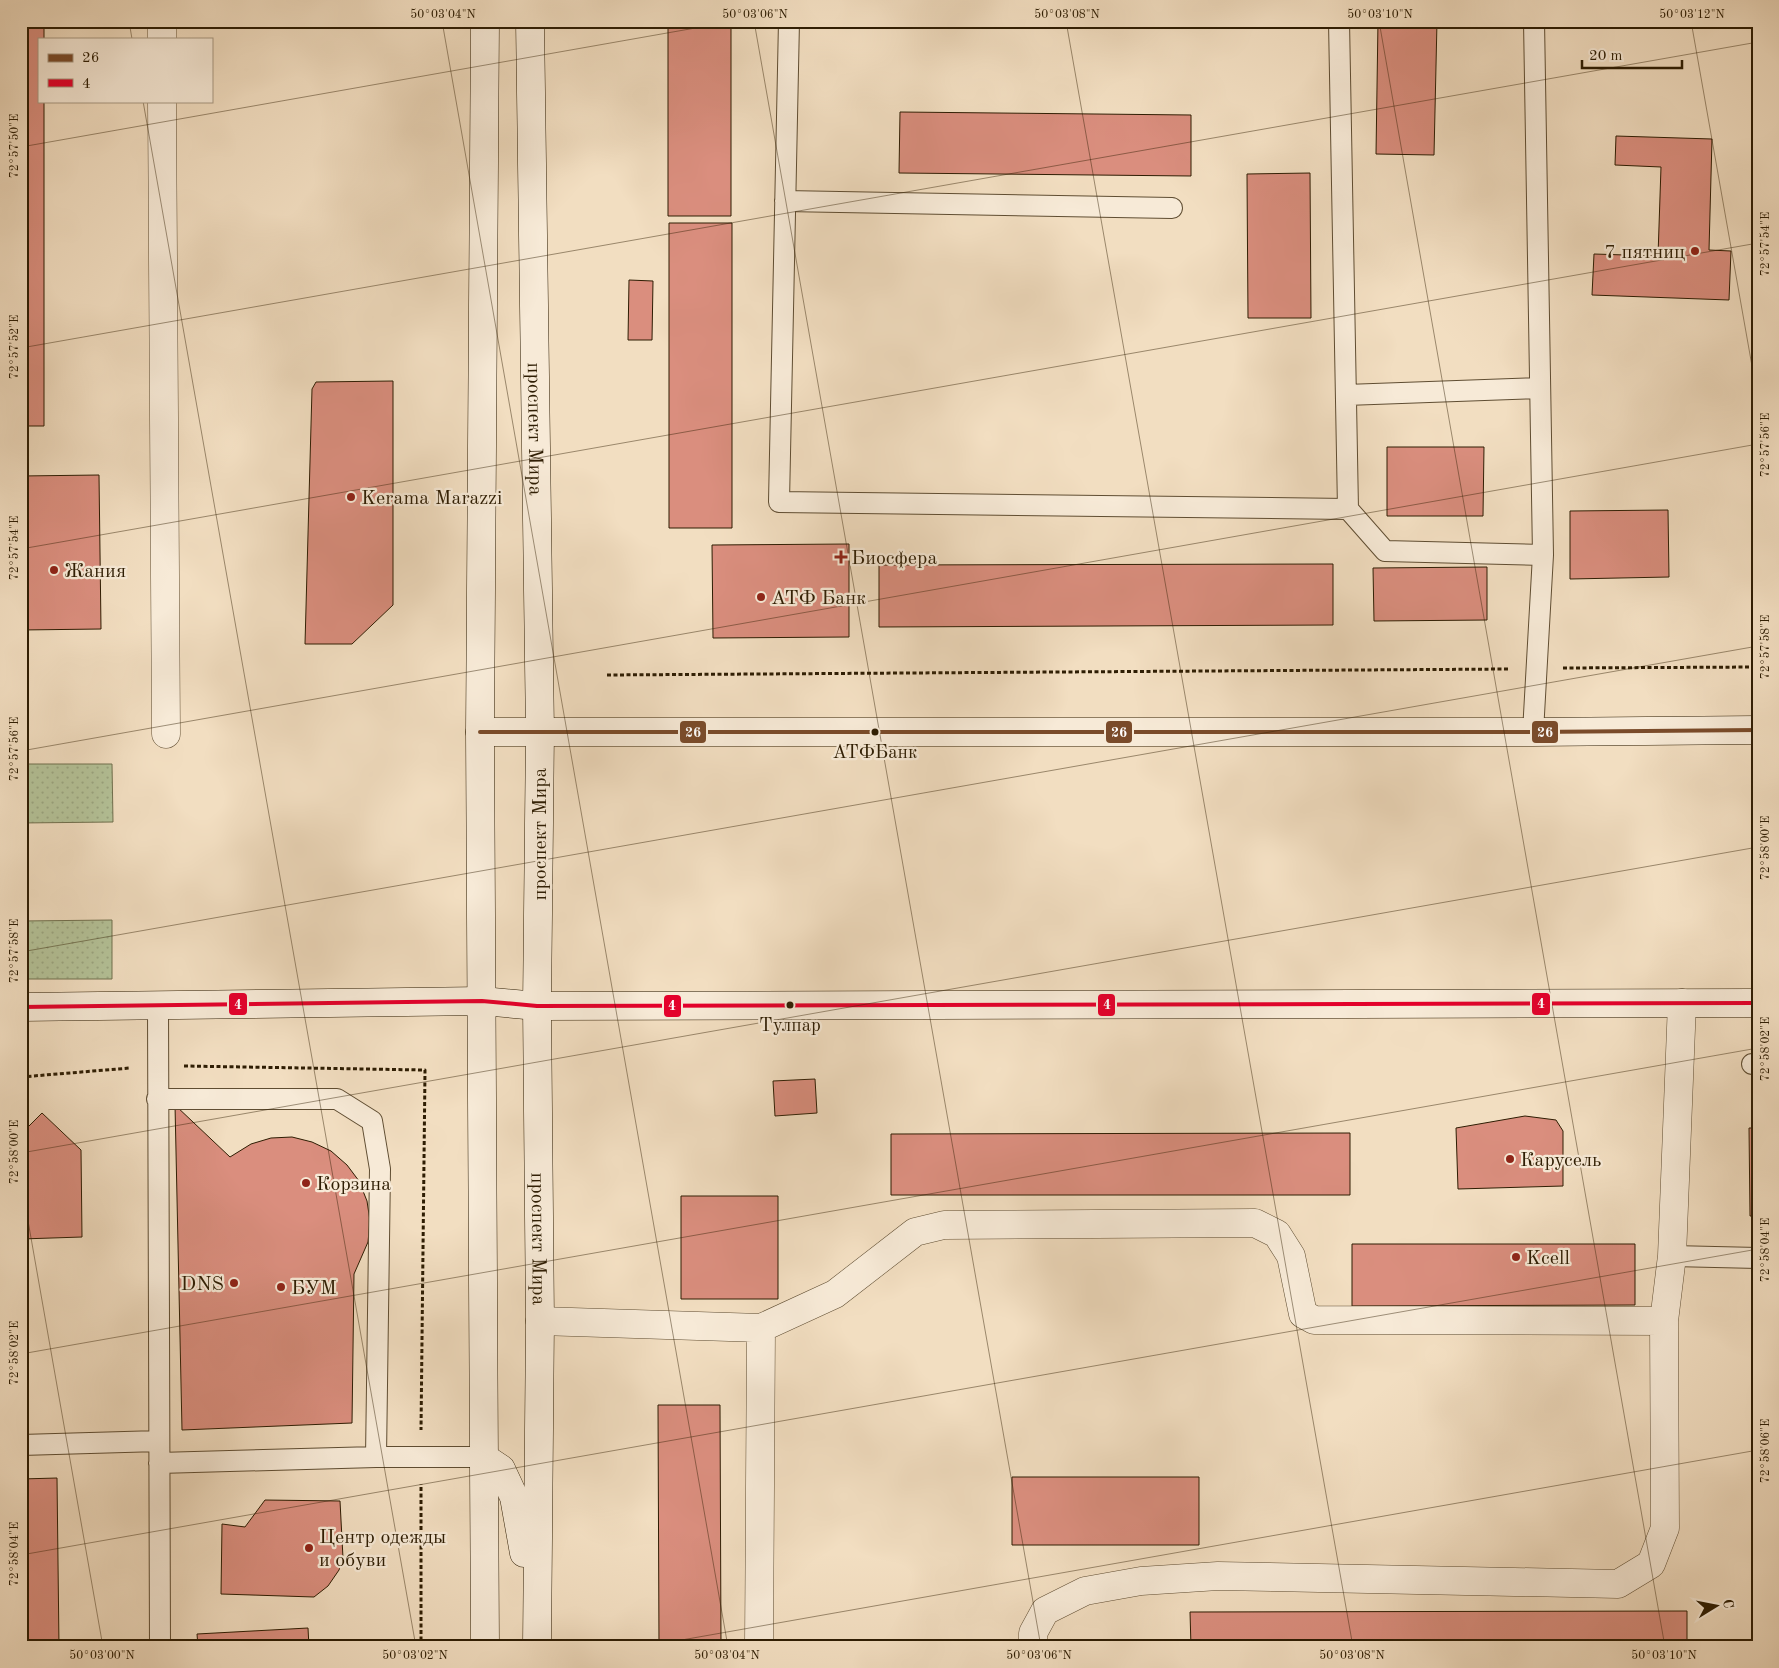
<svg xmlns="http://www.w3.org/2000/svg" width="1779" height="1668" font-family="'Old Standard TT',serif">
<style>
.green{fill:url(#green-dots);stroke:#71704e}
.building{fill:#da8e7e;stroke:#2e1d03}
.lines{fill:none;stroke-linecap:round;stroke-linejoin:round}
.service-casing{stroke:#5f4d32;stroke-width:22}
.minor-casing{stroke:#5f4d32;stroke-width:29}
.secondary-casing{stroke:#2e1d03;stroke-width:29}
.path{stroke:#2e1d03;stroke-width:3;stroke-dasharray:4 2.5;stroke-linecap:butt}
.service{stroke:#f7ead7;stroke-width:20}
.minor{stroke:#f7ead7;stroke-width:28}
.secondary{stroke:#f7ead7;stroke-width:28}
.bus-1-casing{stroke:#f7ead7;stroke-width:8}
.bus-2-casing{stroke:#f7ead7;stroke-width:8}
.bus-1{stroke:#7a4b2a;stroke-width:4}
.bus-2{stroke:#e4002b;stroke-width:4}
.ticks{fill:none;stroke:#2e1d03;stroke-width:1;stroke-opacity:0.45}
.poi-dot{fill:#8f2418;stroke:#f7ead7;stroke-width:2}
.bus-dot{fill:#2e1d03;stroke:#f7ead7;stroke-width:2}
.labels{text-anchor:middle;stroke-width:4.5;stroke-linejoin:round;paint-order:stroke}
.bus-label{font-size:19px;fill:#2e1d03;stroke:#f7ead7}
.poi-label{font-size:20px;fill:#2e1d03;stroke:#f7ead7;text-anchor:start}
.street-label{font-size:20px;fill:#2e1d03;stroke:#f7ead7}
.line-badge{stroke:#f7ead7;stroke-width:2}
.badge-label{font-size:14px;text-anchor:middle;font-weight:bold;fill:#fff}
.neatline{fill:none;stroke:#2e1d03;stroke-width:2}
.ticks-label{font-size:12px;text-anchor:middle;fill:#2e1d03}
</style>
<defs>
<pattern id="green-dots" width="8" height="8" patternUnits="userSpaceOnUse" patternTransform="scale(1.25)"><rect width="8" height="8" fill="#b4c298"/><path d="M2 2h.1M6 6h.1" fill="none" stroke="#9ba681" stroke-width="1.8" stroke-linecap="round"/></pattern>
</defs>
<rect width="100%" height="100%" fill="#f2dec1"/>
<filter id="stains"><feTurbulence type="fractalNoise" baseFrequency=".004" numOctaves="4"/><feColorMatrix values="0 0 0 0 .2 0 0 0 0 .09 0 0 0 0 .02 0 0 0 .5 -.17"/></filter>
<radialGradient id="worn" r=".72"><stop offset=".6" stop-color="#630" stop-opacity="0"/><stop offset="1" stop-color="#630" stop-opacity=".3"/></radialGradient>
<path class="green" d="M21,764H112L113,822L21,823Z
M112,920V979H21V921Z"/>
<path class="building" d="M21,21H44V39H39V101H44V426H21Z
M668,21H731V216H668Z
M1378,21H1437L1434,155L1376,154Z
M1730,21H1758V28L1730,27Z
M900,112L1191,115V176L899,173Z
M1616,136L1712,139L1709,250L1731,251L1729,300L1592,295L1594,254L1658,256L1661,167L1615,165Z
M1310,173L1311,318H1248L1247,174Z
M669,223H732V528H669Z
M629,280L653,281L652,340H628Z
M393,381V605L352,644H305L312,389L316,382Z
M1387,447H1484L1483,516H1387Z
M99,475L101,629L21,630V476Z
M1668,510L1669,577L1570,579V511Z
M849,544V637L713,638L712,545Z
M1333,564V625L879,627V565Z
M1487,567V620L1374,621L1373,568Z
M815,1079L817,1113L775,1116L773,1081Z
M175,1105L230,1157L251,1144L271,1138L292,1137L312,1142L331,1151L347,1165L359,1181L367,1201L370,1221L368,1242L354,1274L352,1423L182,1430Z
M42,1113L81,1150L82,1237L21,1239V1134Z
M1525,1116L1556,1120L1563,1131V1186L1458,1189L1456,1128Z
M1749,1128H1758V1216H1750Z
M1350,1133V1195H891V1134Z
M681,1196H778V1299H681Z
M1352,1244H1635V1305L1352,1306Z
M658,1405H720L721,1647H659Z
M1012,1477H1199V1545H1012Z
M57,1478L59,1647H21V1479Z
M265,1500L340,1501L343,1558L339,1570L328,1586L314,1597L221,1594L222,1524L245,1527Z
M1687,1611V1647H1191L1190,1612Z
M308,1628L309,1647H198L197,1634Z"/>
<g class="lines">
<g class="service-casing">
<path id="service" d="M789,21L779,502L1348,509L1385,551L1543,555
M1339,21L1348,509
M785,201L1172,208
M1346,395L1540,388
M1533,732L1543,555L1534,21
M158,1006L160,1647
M1752,1064H1758
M157,1099H337L372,1121L380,1169L376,1457
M1672,1256L1758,1258
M21,1445L159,1441
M159,1463L376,1457H483"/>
</g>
<g class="minor-casing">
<path id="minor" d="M162,21V39
M162,101L166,734
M540,1321L761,1328L759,1647
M761,1328L835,1294L915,1232L944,1225L1255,1223L1277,1234L1291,1256L1303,1314L1314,1320L1664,1321
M1033,1647V1633L1045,1611L1085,1591L1141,1581L1218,1576L1618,1584L1651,1564L1665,1528L1664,1321L1672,1256L1682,1003"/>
</g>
<g class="secondary-casing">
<g id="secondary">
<path id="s1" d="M530,21L540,732L537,1006L540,1321L537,1647"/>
<path d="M480,732H1533L1758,730"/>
<path d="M21,1007L482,1001L537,1006L1758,1003"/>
<path d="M483,1457L501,1469L514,1497L524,1553"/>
<path d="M485,1647L480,732L485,21"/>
</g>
</g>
<path class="path" d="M1563,668L1758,667
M607,675L1509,669
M184,1066L425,1070L421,1430
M21,1077L130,1068
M421,1647V1484"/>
<use href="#service" class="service"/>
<use href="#minor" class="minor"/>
<use href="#secondary" class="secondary"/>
<g class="bus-1-casing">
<path id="bus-1" d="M480,732H1533L1758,730"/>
</g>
<g class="bus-2-casing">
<path id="bus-2" d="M21,1007L482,1001L537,1006L1758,1003"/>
</g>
<use href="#bus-1" class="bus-1"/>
<use href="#bus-2" class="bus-2"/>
</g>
<path class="ticks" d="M129,21L132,39M442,21L728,1647M754,21L1041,1647M1066,21L1353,1647M1379,21L1665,1647M1691,21L1758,400M143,101L416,1647M21,147L735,21M21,348L1758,42M21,549L1758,243M21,751L1758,444M21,952L1758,646M21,1153L1758,847M21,1181L103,1647M21,1354L1758,1048M21,1555L1758,1249M642,1647L1758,1450"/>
<g class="poi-dot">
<circle cx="1695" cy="251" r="5"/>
<circle cx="351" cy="497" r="5"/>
<path d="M838.5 549.5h5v5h5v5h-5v5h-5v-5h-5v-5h5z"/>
<circle cx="54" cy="570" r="5"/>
<circle cx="761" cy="597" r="5"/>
<circle cx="1510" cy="1159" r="5"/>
<circle cx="306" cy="1183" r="5"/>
<circle cx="1516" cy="1257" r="5"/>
<circle cx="234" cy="1283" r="5"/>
<circle cx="281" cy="1287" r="5"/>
<circle cx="309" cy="1548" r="5"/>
</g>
<g class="bus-dot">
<circle cx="875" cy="732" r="4.5"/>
<circle cx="790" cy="1005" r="4.5"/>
</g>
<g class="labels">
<g class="bus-label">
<text x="875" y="758">АТФБанк</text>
<text x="790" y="1031">Тулпар</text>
</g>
<g class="poi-label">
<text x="1685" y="258" text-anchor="end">7 пятниц</text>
<text x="361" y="504">Kerama Marazzi</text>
<text x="851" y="564">Биосфера</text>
<text x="64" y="577">Жания</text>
<text x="771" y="604">АТФ Банк</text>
<text x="1520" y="1166">Карусель</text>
<text x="316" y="1190">Корзина</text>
<text x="1526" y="1264">Kcell</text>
<text x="224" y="1290" text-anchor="end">DNS</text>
<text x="291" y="1294">БУМ</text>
<text x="319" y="1543">Центр одежды<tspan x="319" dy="23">и обуви</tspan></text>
</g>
<g class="street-label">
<text dy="7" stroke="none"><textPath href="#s1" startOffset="408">проспект Мира</textPath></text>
<text transform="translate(539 834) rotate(-90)" y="7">проспект Мира</text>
<text dy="7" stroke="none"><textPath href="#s1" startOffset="1218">проспект Мира</textPath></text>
</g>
</g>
<g class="line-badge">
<rect x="1531" y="720" width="28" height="24" rx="5" fill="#7a4b2a"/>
<rect x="679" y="720" width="28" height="24" rx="5" fill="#7a4b2a"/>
<rect x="1105" y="720" width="28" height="24" rx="5" fill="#7a4b2a"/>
<rect x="1531" y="992" width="20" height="24" rx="5" fill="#e4002b"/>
<rect x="228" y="992" width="20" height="24" rx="5" fill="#e4002b"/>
<rect x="1097" y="993" width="19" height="24" rx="5" fill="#e4002b"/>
<rect x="663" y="994" width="19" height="24" rx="5" fill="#e4002b"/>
</g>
<g class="badge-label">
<text x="1545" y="737">26</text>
<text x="693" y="737">26</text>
<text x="1119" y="737">26</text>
<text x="1541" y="1008">4</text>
<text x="238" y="1009">4</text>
<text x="1107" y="1009">4</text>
<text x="672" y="1010">4</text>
</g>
<rect width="1779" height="1668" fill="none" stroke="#f2dec1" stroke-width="55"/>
<rect x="38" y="38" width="175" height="65" fill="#f7ead7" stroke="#a79882"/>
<rect x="48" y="54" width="25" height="8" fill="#7a4b2a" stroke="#a79882"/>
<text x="82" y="62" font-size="15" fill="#2e1d03">26</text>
<rect x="48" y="79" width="25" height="8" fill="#e4002b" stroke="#a79882"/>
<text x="82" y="88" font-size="15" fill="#2e1d03">4</text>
<g transform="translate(1716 1606) rotate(80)" stroke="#f7ead7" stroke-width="4" paint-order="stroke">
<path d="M0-4L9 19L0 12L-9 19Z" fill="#2e1d03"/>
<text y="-8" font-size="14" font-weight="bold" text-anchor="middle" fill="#2e1d03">С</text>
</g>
<path d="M1582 60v8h100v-8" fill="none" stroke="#2e1d03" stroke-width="2.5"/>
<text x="1589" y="60" font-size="15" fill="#2e1d03" stroke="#f7ead7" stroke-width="4" paint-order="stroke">20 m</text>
<rect x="28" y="28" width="1724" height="1612" class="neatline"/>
<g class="ticks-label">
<text x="443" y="18">50°03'04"N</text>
<text x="755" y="18">50°03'06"N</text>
<text x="1067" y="18">50°03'08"N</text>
<text x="1380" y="18">50°03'10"N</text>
<text x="1692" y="18">50°03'12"N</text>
<text transform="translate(14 146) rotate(-90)" y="4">72°57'50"E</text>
<text transform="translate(1765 244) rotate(-90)" y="4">72°57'54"E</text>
<text transform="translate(14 347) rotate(-90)" y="4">72°57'52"E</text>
<text transform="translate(1765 445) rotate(-90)" y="4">72°57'56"E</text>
<text transform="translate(14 548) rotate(-90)" y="4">72°57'54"E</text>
<text transform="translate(1765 647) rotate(-90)" y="4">72°57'58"E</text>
<text transform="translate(14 749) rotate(-90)" y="4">72°57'56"E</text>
<text transform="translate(1765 848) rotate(-90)" y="4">72°58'00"E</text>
<text transform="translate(14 951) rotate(-90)" y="4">72°57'58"E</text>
<text transform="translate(1765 1049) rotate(-90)" y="4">72°58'02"E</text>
<text transform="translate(14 1152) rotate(-90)" y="4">72°58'00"E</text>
<text transform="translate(1765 1250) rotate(-90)" y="4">72°58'04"E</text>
<text transform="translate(14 1353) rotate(-90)" y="4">72°58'02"E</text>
<text transform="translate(1765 1451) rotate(-90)" y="4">72°58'06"E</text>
<text transform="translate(14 1554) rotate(-90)" y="4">72°58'04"E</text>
<text x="102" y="1659">50°03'00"N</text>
<text x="415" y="1659">50°03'02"N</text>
<text x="727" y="1659">50°03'04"N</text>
<text x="1039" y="1659">50°03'06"N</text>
<text x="1352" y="1659">50°03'08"N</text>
<text x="1664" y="1659">50°03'10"N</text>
</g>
<rect width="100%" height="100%" filter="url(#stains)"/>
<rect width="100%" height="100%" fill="url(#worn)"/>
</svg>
